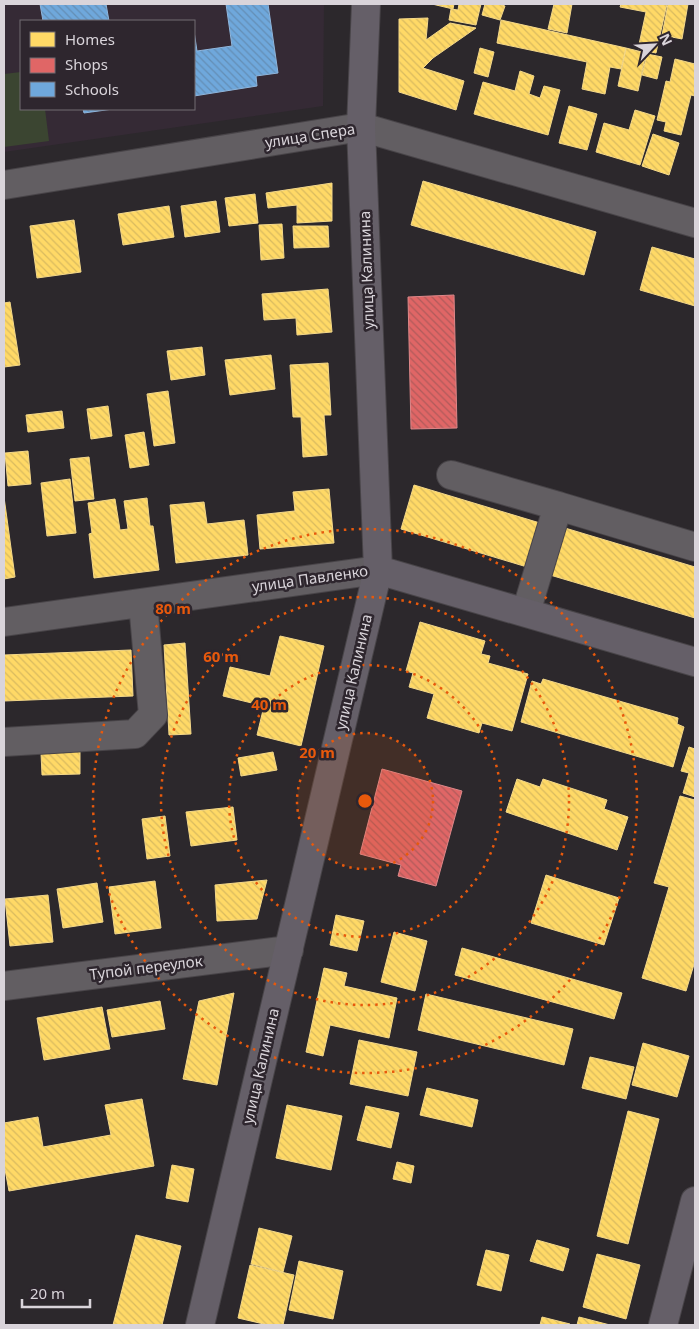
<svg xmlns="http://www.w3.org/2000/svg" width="699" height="1329" font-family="'Noto Sans',sans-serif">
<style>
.built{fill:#352a35;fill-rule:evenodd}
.pitch{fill:#3b4531}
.homes{fill:url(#homes-back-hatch);stroke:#f4d889}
.shops{fill:url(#shops-back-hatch);stroke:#de8789}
.schools{fill:url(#schools-back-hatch);stroke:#8fb5db}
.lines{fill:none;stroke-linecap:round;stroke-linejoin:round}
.minor-casing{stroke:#484448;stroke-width:30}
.major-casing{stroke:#484448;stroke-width:30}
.minor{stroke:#625e62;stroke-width:28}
.major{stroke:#655f68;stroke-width:28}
.ring{fill:none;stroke:#e8590c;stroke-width:2.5;stroke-dasharray:2.5 5}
.labels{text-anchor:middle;stroke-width:5;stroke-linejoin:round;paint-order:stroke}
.street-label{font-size:15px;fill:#d9d4da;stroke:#2e262e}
.centre{fill:#e8590c;stroke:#2e262e;stroke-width:2.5}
.ring-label{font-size:15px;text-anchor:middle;font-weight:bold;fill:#e8590c;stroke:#2e262e;stroke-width:5;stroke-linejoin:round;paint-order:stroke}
</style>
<defs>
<pattern id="homes-back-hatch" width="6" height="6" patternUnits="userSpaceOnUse" patternTransform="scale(1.25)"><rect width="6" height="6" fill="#ffd966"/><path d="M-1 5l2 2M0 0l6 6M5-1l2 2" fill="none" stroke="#d9ba5f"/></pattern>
<pattern id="shops-back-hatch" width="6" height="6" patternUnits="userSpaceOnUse" patternTransform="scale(1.25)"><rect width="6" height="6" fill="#e06666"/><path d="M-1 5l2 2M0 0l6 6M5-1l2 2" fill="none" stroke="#b05b5b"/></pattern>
<pattern id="schools-back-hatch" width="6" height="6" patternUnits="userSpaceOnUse" patternTransform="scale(1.25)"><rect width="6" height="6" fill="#6fa8dc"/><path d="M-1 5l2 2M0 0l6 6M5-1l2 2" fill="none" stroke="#648eb5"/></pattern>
</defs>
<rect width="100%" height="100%" fill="#2c282c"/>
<path class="built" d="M4,4H324L323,106L4,152ZM21,21H194V109H21Z"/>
<path class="pitch" d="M21,72V109H45L49,141L4,147V74Z"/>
<path class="homes" d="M432,4H454L453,9Z
M459,4H481L476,25L449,20L451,9L458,10Z
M485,4H499L505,6L500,20L482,15Z
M554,4H572L567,33L548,29Z
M621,4H667L656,53L638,49L646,12L620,7Z
M668,4H688L682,39L662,35Z
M428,18L426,40L450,23L476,28L433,58L423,68L464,81L456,110L399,92V19Z
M501,20L626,48L621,69L610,67L605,94L582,89L587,62L497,43Z
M480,48L494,52L488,77L474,73Z
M626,48L646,53L638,91L618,86Z
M647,54L662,57L657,79L642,75Z
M675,59L695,64V96L691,95L681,135L664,131L666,122L657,120L666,81L670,82Z
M520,71L534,76L529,94L540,98L544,86L560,90L548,135L474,114L483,82L515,91Z
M569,106L597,114L587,150L559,143Z
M635,110L655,116L640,165L596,152L604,123L629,130Z
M653,134L679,143L669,175L642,166Z
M423,181L596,232L584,275L411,225Z
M332,183V221L297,223V205L268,208L266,193Z
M255,194L258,223L229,226L225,198Z
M216,201L220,232L185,237L181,206Z
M169,206L174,237L123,245L118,214Z
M74,220L81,272L37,278L30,226Z
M282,224L284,258L261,260L259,225Z
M293,226H328L329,247L294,248Z
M652,247L695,259V306L640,290Z
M328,289L332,332L297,335L296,318L264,320L262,294Z
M10,302L20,365L4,367V303Z
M202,347L205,375L171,380L167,351Z
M271,355L275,389L230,395L225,360Z
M328,363L331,415H324L327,455L303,457L301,417H293L290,365Z
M168,391L175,443L154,446L147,394Z
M108,406L112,436L91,439L87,409Z
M62,411L64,428L28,432L26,415Z
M144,432L149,465L130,468L125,435Z
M28,451L31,484L8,486L5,453Z
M89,457L94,499L75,501L70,459Z
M70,479L76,533L47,536L41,483Z
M414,485L540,523L527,567L401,529Z
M329,489L334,543L260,549L257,515L295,511L293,492Z
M4,497L15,577L4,579Z
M147,498L150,526H153L159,570L94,578L89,534L92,533L88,503L115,499L120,530L128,529L124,501Z
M204,502L207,524L244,520L248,555L176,563L170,505Z
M565,528L695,567V618L550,575Z
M420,622L485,641L481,654L490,656L488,663L528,674L512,731L482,723L479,733L427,718L434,694L409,687L413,673L406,671Z
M280,636L324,646L301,746L257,735L264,706L223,696L230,667L270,676Z
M185,643L191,734L169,735L164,645Z
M131,650L133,696L4,701V655Z
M543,679L678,718L677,724L684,727L673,767L521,722L532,681L541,684Z
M689,747L695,749V747V797L683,793L689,773L681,771Z
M80,751V774L42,775L41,753Z
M273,752L277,770L241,776L238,758Z
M517,779L540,787L543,779L607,800L604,809L628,817L617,850L506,812Z
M680,796L695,800V961L686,991L642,978L669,887L654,883Z
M233,807L237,840L191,846L186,812Z
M165,816L170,856L147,859L142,819Z
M546,875L619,898L604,945L531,923Z
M267,880L257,919L217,921L215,885Z
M155,881L161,928L115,934L109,887Z
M97,883L103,922L63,928L57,889Z
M48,895L53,942L10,946L5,899Z
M336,915L364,921L357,951L330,945Z
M394,932L427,941L415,991L381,982Z
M462,948L622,993L614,1019L455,975Z
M324,968L347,973L344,986L397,998L389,1038L330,1025L323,1056L306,1052Z
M234,993L217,1085L183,1079L199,1001Z
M426,994L573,1029L564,1065L418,1030Z
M160,1001L165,1029L112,1037L107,1010Z
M102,1007L110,1049L44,1060L37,1018Z
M359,1040L417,1052L408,1096L350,1084Z
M643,1043L689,1056L677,1097L632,1085Z
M590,1057L634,1067L626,1099L582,1088Z
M427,1088L478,1100L472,1127L420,1115Z
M142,1099L154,1166L9,1191L4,1164V1123L38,1117L43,1147L111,1135L105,1105Z
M287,1105L342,1116L331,1170L276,1158Z
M366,1106L399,1113L391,1148L357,1140Z
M628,1111L659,1119L628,1244L597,1236Z
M397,1162L414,1166L411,1183L393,1179Z
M172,1165L194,1169L188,1202L166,1198Z
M259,1228L292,1236L283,1272L251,1264Z
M136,1235L181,1246L162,1325H113Z
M537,1240L569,1249L563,1271L530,1261Z
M486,1250L509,1255L501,1291L477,1285Z
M597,1254L640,1265L626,1319L583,1307Z
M299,1261L343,1271L333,1319L289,1310Z
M250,1265L294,1275L283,1325H268L238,1318Z
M542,1317L570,1324V1325H540Z
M579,1317L610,1325H577Z"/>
<path class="shops" d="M454,295L457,428L411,429L408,297Z
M382,769L462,791L436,886L398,876L401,865L360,854Z"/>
<path class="schools" d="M40,4H106L109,21H43Z
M226,4H268L278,73L256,76L257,86L194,96V31L197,51L232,46Z
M83,109H113L84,113Z"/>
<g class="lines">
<g class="minor-casing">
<path id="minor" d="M4,185L361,127L695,223
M451,475L558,506
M526,612L558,506L695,547
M4,622L378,570
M4,742L135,734L153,715L143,603
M4,986L289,950"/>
</g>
<g class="major-casing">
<path id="major" d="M378,570L695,662
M200,1325L378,570L361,127L366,4
M663,1325L695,1201"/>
</g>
<use href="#minor" class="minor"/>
<use href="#major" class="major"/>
</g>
<circle cx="365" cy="801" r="68" fill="#e8590c" fill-opacity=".12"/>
<g class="ring">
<circle cx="365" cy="801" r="68"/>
<circle cx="365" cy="801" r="136"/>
<circle cx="365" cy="801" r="204"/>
<circle cx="365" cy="801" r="272"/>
</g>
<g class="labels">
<g class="street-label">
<text transform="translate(310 136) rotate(-9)" y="5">улица Спера</text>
<text transform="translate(367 270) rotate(-92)" y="5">улица Калинина</text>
<text transform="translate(310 579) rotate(-8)" y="5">улица Павленко</text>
<text transform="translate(354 672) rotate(-77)" y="5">улица Калинина</text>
<text transform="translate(146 968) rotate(-7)" y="5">Тупой переулок</text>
<text transform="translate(261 1066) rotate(-77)" y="5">улица Калинина</text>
</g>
</g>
<circle cx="365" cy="801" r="8" class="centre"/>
<g class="ring-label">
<text x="173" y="614">80 m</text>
<text x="221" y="662">60 m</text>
<text x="269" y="710">40 m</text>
<text x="317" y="758">20 m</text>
</g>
<rect width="699" height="1329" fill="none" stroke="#d9d4da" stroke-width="10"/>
<rect x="20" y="20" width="175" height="90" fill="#2e262e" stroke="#726c73"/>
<rect x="30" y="32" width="25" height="15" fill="#ffd966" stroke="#726c73"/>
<text x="65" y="45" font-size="15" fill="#d9d4da">Homes</text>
<rect x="30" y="58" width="25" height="15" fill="#e06666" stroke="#726c73"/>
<text x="65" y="70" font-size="15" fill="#d9d4da">Shops</text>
<rect x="30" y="82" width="25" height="15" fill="#6fa8dc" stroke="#726c73"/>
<text x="65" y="95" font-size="15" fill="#d9d4da">Schools</text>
<g transform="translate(654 45) rotate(65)" stroke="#2e262e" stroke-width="4" paint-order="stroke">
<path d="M0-4L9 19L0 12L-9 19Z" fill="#d9d4da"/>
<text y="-8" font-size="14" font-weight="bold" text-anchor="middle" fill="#d9d4da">N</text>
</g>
<path d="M22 1299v8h68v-8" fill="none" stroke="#d9d4da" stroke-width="2.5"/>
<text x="30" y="1299" font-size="15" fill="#d9d4da" stroke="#2e262e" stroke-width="4" paint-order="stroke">20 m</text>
</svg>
